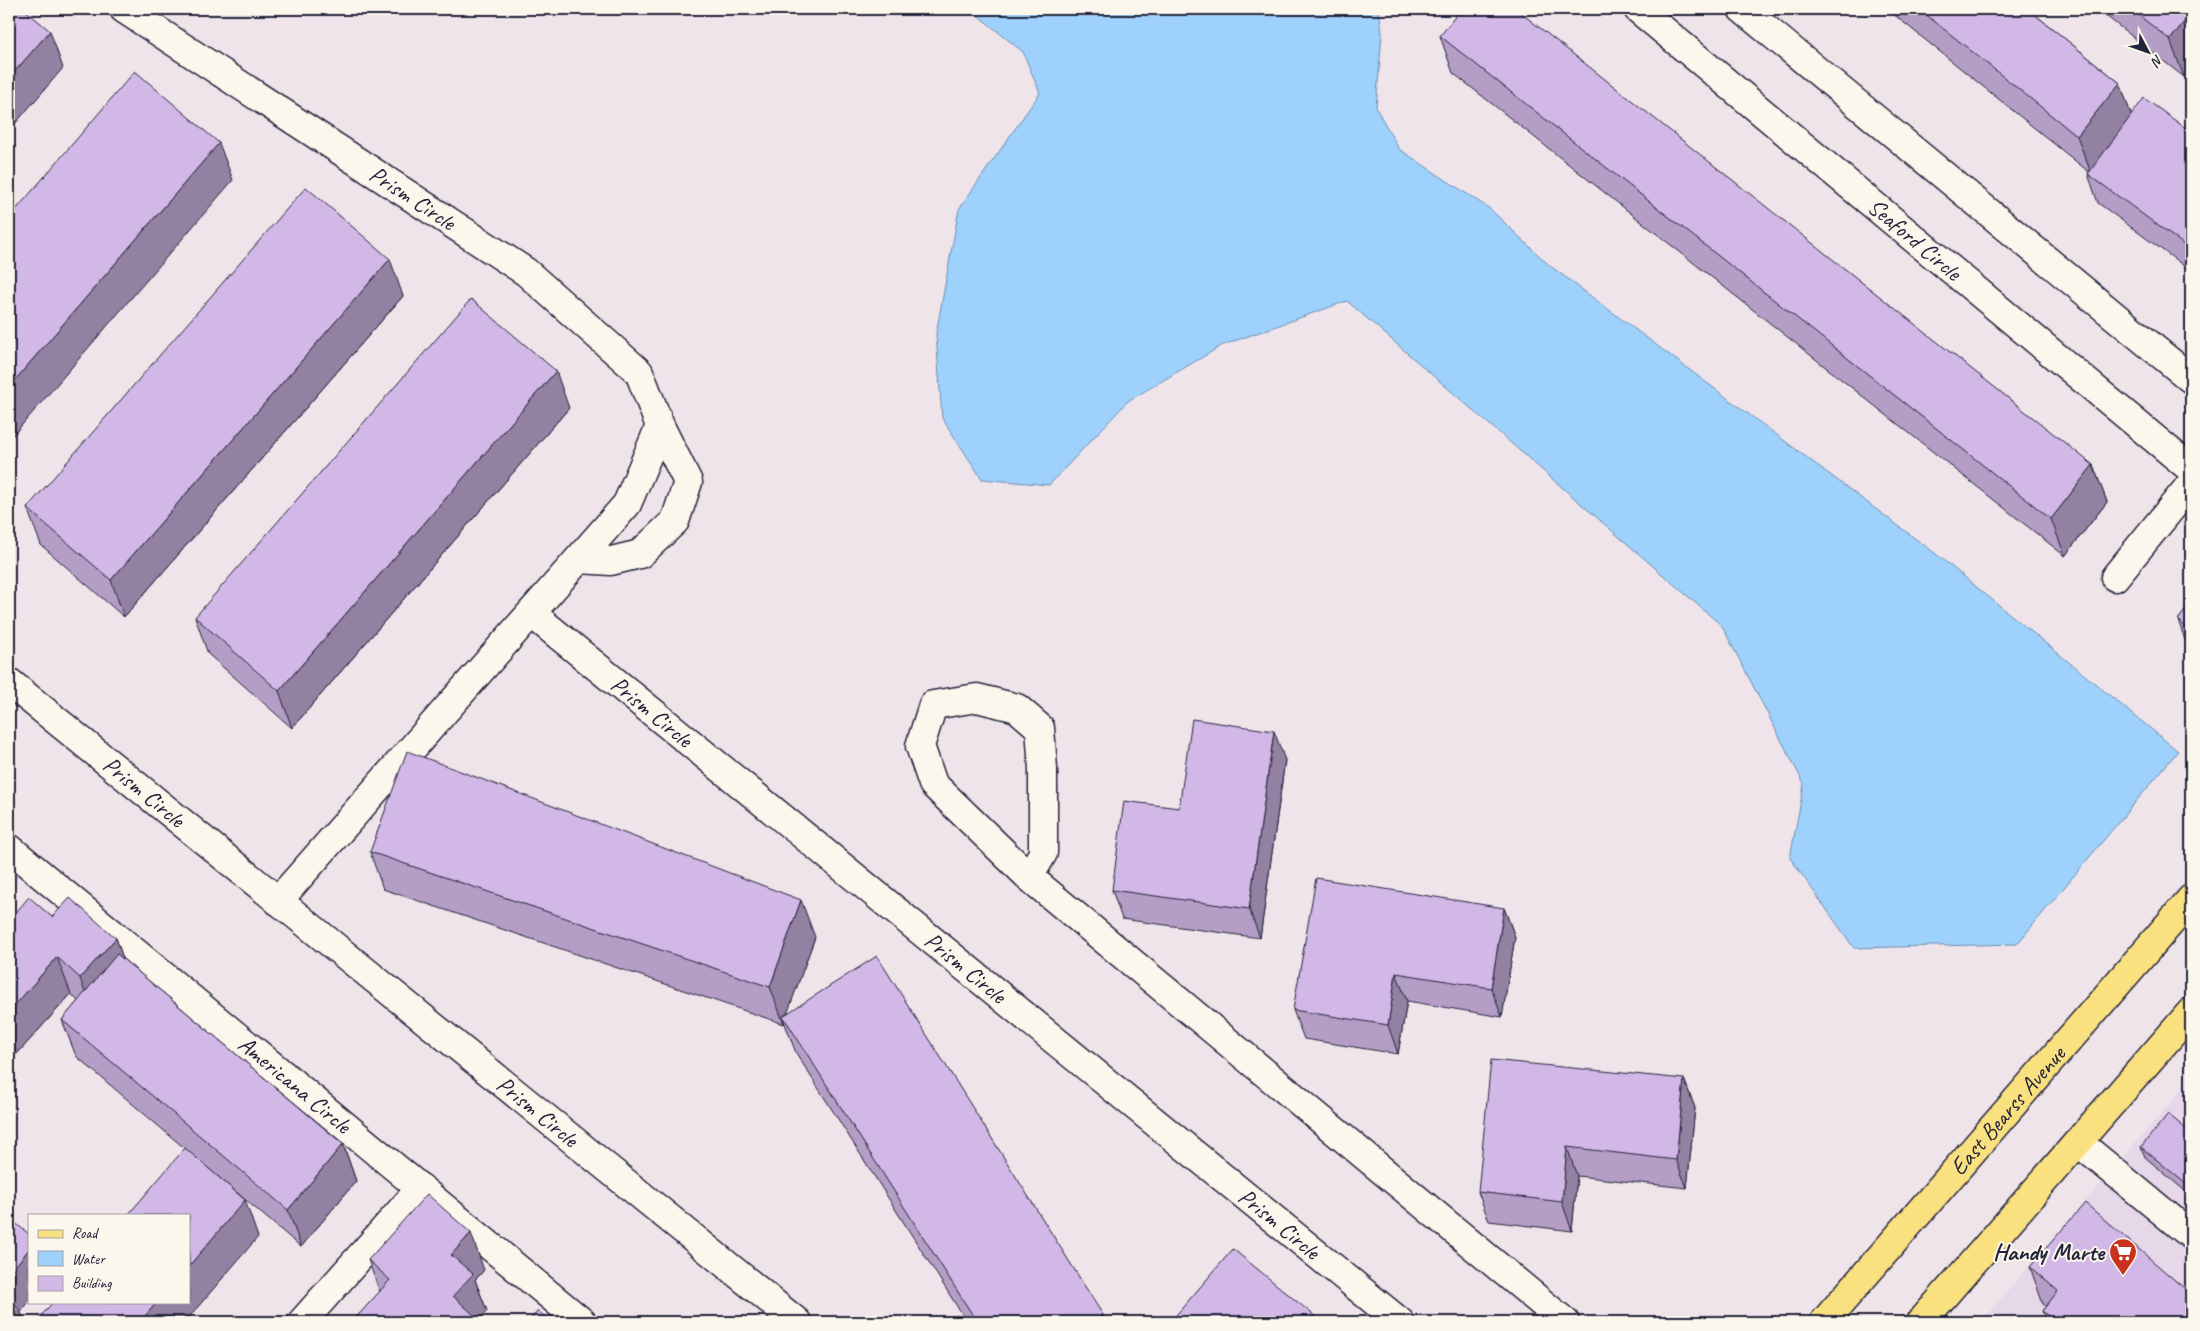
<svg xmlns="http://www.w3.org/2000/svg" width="2200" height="1331" font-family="Caveat,sans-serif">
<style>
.built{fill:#e6d7e9}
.water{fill:#9ed2fc;stroke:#6c8caf}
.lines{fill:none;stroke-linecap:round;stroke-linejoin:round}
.minor-casing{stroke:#22223b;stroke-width:31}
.major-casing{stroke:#22223b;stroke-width:31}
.minor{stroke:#fbf7ec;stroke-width:28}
.major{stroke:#fae180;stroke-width:28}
.wall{fill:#b59ec6;stroke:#22223b}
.shaded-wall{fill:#9381a1;stroke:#22223b}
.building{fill:#d2b8e6;stroke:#22223b}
.labels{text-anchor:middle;stroke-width:4;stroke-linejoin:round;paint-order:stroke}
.street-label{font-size:24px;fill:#22223b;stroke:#fbf7ec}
.poi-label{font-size:24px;font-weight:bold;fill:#22223b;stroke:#fbf7ec;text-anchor:end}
</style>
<rect width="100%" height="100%" fill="#efe4ea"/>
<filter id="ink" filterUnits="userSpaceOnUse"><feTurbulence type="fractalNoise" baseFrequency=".02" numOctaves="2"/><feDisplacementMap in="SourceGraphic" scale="10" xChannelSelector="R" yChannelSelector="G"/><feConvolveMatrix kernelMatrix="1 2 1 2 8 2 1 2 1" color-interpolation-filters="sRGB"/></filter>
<g filter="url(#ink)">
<path class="built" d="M2191,1079V1322H1981Z"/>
<path class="water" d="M970,9H1379L1382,33L1376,108L1399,149L1490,209L1549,265L1936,554L2178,751L2017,944L1854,948L1790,858L1804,784L1722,626L1347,301L1223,345L1128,401L1049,485L982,479L942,418L936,334L959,209L1040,93L1023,52Z"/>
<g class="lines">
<g class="minor-casing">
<g id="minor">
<path id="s1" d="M124,9L526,272L639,372L660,426L627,504L531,613L1400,1322"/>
<path id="s2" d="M1638,9L2191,469"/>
<path d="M1742,9L2191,379"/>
<path d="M579,559L611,561L640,554L675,521L688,482L660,426"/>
<path d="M2115,577L2191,484"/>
<path id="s3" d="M9,682L797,1322"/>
<path id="s4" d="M9,848L582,1322"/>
<path d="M1029,877L1043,853V769L1040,728L1017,708L977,698L933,705L920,746L933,784L1029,877L1565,1322"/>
<path d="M278,901L531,613"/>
<path d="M2078,1142L2191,1235"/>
<path d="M302,1322L421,1188"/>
</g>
</g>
<g class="major-casing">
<g id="major">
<path id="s5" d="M1824,1322L2191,899"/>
<path d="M1921,1322L2191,1012"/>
</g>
</g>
<use href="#minor" class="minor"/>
<use href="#major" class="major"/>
</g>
<path class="wall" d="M1887,9H2028L2120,83L2131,115L2191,132V271L2098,203L2088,174L2089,172Z
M2097,9H2191L2184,77Z
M1440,36L2093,465L2107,502L2065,556L1453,73Z
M403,296L124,617L41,545L27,508Z
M569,408L292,728L208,654L195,617Z
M2191,603V645L2185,640L2178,620Z
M1285,760L1260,938L1122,919L1112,890L1179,808Z
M370,852L815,937L787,1013L1105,1322H967L796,1053L784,1021V1024L383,889Z
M1504,908L1515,937L1502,1017L1407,1001L1398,1054L1304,1039L1293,1010Z
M9,915L12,917H52L116,938L123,959L343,1144L356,1181L301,1247L76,1056L62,1020L78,1001L71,994L17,1054L9,1047Z
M1684,1079L1695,1108L1687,1188L1577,1176L1572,1231L1489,1221L1478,1192Z
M2191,1133V1196L2145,1157L2141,1147Z
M368,1260L484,1270L475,1280L487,1311L477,1322H352L380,1292Z
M2030,1267L2191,1322H2047L2042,1311L2046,1306L2043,1304Z"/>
<path class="shaded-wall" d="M2191,13V67L2184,77L2170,40Z
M50,31L63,68L9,131V78Z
M2120,83L2133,120L2091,173L2077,136Z
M219,143L233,180L9,440V387Z
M390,259L403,296L124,617L111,580Z
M556,371L569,408L292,728L279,691Z
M2093,465L2107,502L2065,556L2051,519Z
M1274,731L1285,760L1260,938L1249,909Z
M801,900L815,937L785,1020L783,1016L784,1021V1024L770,987Z
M1504,908L1515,937L1502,1017L1491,988Z
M116,938L129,975L93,1015L80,978Z
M57,957L71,994L17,1054L9,1031V1012Z
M1396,973L1407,1001L1398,1054L1388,1025Z
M1684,1079L1695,1108L1687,1188L1676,1160Z
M343,1144L356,1181L301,1247L288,1210Z
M1567,1147L1577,1176L1572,1231L1562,1202Z
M245,1200L258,1237L185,1322H140L157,1302H189V1266Z
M471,1233L484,1270L475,1280L487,1311L477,1322H463L453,1296L451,1255Z
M29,1249V1302L21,1312L24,1322H9V1274Z
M1103,1315L1105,1322H1092Z"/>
<path class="building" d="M9,9H24L50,31L9,78Z
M1461,9H1516L2093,465L2051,519L1440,36Z
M1919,9H2028L2120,83L2077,136Z
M2131,9H2191V13L2170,40Z
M135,71L219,143L9,387V218Z
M2144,98L2191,132V250L2088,174Z
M306,187L390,259L111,580L27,508Z
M471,299L556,371L279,691L195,617Z
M2191,603V631L2178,620Z
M1192,719L1274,731L1249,909L1112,890L1124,801L1179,808Z
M407,751L801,900L770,987L370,852Z
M1316,878L1504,908L1491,988L1396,973L1388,1025L1293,1010Z
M29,897L52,917L70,898L116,938L80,978L57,957L9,1012V915L12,917Z
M117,954L343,1144L288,1210L62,1020Z
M877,956L1103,1315L1092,1322H977L783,1016Z
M1491,1060L1684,1079L1676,1160L1567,1147L1562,1202L1478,1192Z
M2168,1114L2191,1133V1188L2141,1147Z
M185,1148L245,1200L189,1266V1215H128Z
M427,1194L471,1233L451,1255L473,1274L453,1296L475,1316L470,1322H352L390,1280L368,1260Z
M2085,1203L2191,1294V1322H2056L2042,1311L2058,1291L2030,1267Z
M9,1218L29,1234V1249L9,1274Z
M1233,1249L1322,1322H1172L1171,1321Z
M9,1300L19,1309L9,1322Z
M53,1302H157L140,1322H36Z
M538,1311L551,1322H528Z"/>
</g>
<defs>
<g id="supermarket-pin" transform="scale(1.4375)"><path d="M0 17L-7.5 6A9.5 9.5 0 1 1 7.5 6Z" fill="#c8321e" stroke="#fbf7ec"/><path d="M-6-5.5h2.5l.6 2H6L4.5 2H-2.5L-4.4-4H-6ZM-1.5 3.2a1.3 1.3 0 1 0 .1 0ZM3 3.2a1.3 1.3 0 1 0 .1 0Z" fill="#fff"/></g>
</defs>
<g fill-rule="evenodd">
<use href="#supermarket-pin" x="2123" y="1252"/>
</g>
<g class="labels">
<g class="street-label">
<text dy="8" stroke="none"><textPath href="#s1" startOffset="345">Prism Circle</textPath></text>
<text dy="8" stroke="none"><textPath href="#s2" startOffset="360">Seaford Circle</textPath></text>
<text dy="8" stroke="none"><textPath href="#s1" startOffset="1075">Prism Circle</textPath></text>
<text dy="8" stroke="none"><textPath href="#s3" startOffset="174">Prism Circle</textPath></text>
<text dy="8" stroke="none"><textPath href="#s1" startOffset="1480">Prism Circle</textPath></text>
<text dy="8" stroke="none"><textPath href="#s4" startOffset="371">Americana Circle</textPath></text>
<text dy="8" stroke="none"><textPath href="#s5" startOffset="280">East Bearss Avenue</textPath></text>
<text dy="8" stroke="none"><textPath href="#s3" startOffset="681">Prism Circle</textPath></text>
<text dy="8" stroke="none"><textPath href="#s1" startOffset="1885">Prism Circle</textPath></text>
</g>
<g class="poi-label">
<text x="2104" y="1260">Handy Marte</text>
</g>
</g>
<rect width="2200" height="1331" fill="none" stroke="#fbf7ec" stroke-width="30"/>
<rect x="15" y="15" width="2170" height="1301" fill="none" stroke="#22223b" stroke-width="2" filter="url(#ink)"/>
<rect x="28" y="1214" width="162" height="90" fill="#fbf7ec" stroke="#a4a2a5"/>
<rect x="38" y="1230" width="25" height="8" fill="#fae180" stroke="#a4a2a5"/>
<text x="72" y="1238" font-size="15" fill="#22223b">Road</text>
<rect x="38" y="1251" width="25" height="15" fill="#9ed2fc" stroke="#a4a2a5"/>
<text x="72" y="1264" font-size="15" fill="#22223b">Water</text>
<rect x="38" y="1276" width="25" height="15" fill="#d2b8e6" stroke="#a4a2a5"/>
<text x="72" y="1288" font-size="15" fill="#22223b">Building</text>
<g transform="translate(2148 52) rotate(131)" stroke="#fbf7ec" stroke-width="4" paint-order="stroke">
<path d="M0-4L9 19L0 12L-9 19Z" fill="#22223b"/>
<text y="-8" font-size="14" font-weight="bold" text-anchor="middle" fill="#22223b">N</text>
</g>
</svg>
